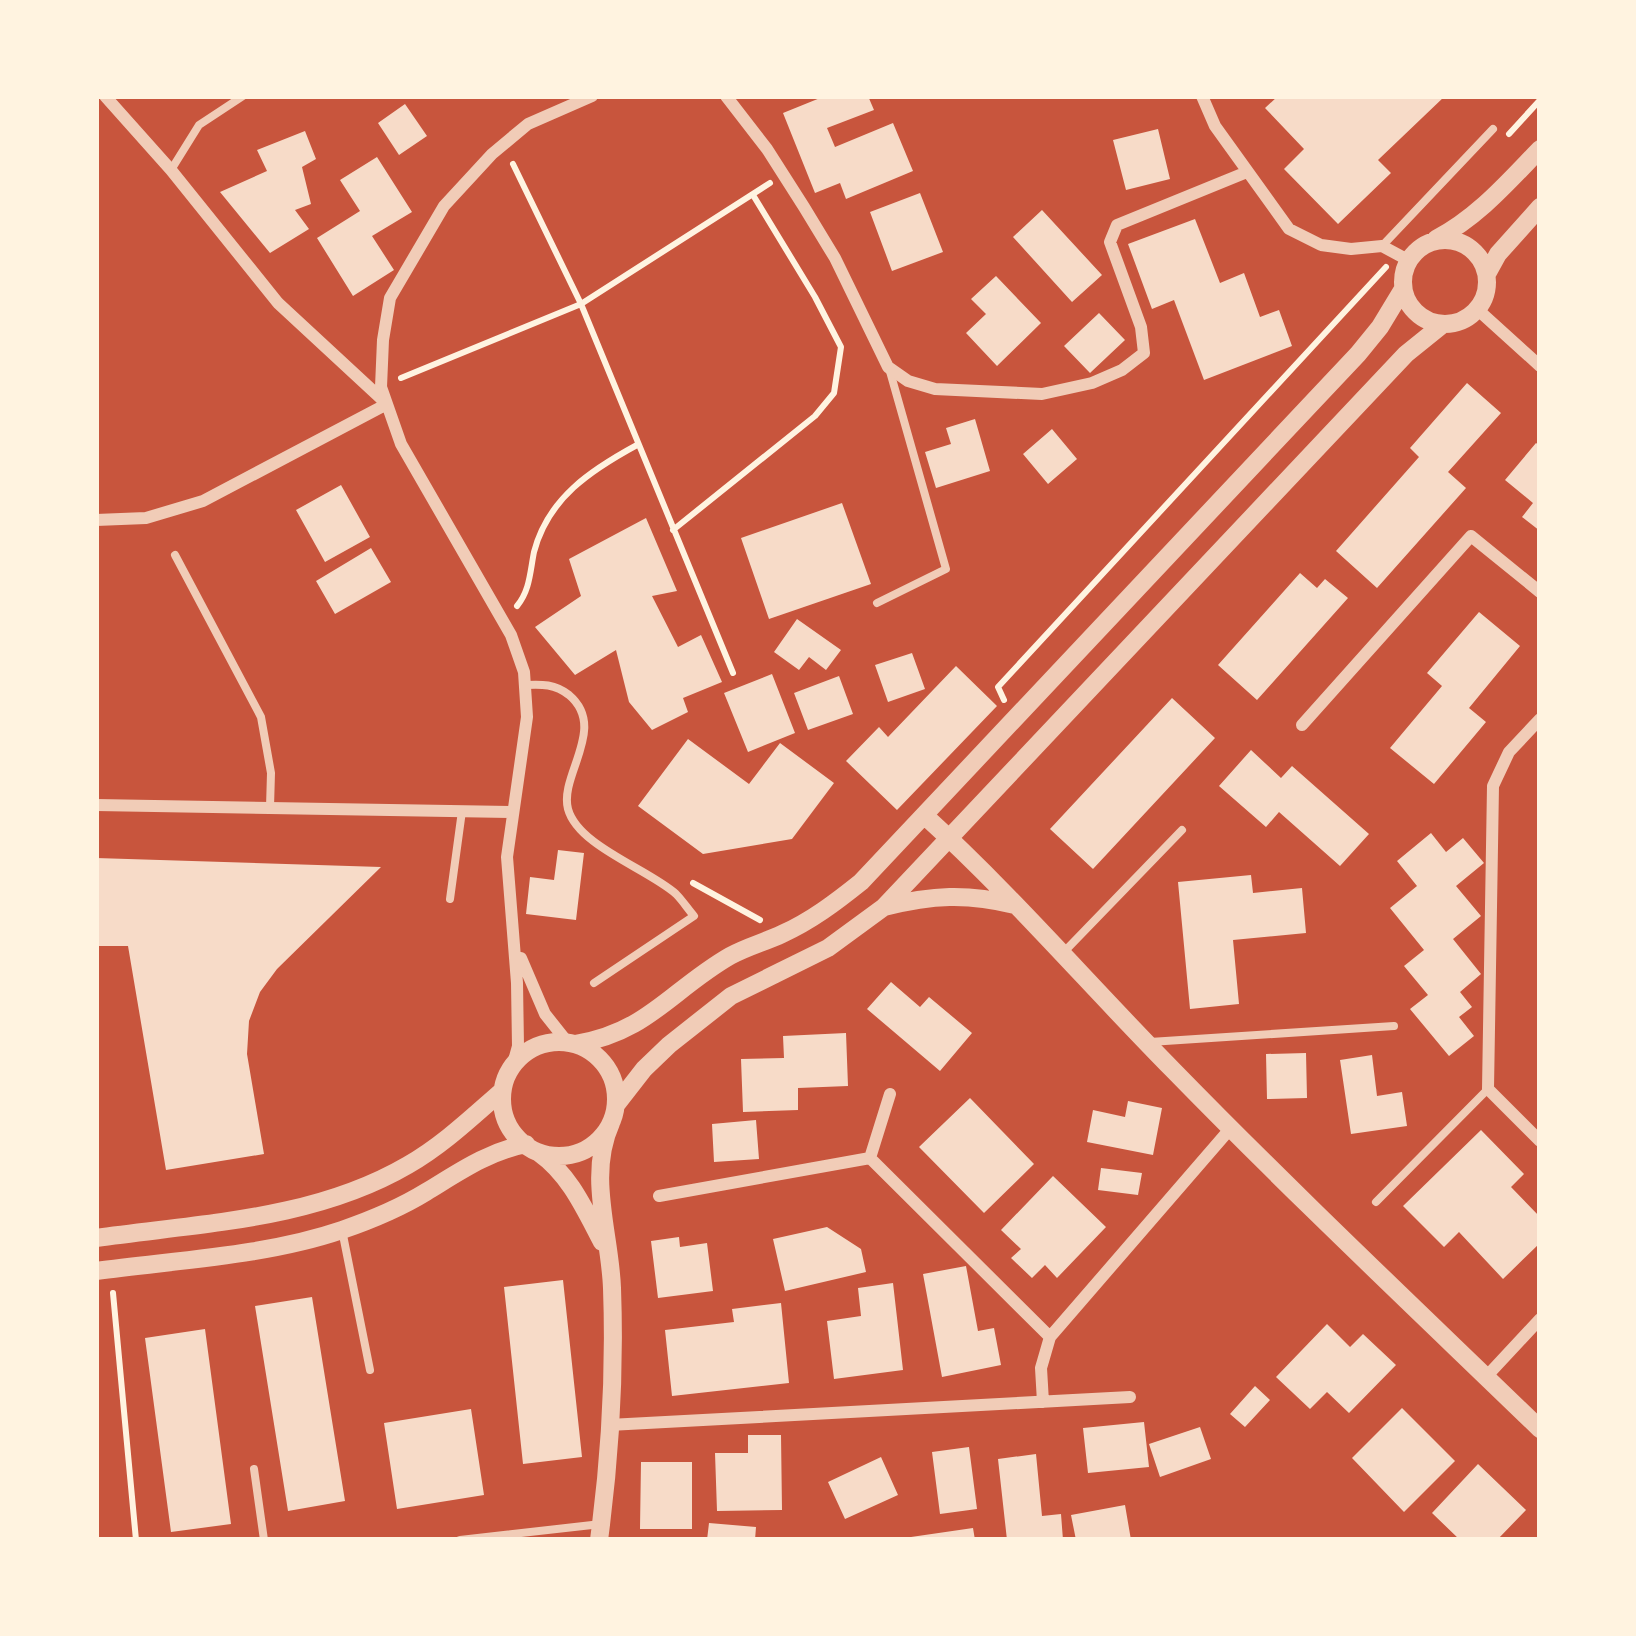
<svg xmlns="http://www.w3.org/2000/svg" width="1636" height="1636" font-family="'PT Sans Narrow',sans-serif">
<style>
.building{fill:#f7dbc8}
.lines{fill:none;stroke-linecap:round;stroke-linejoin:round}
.path{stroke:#fff3e0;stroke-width:6}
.service{stroke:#f1ccb7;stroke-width:8}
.minor{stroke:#f1ccb7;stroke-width:12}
.tertiary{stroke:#f1ccb7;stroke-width:18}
</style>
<rect width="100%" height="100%" fill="#c8553d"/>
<path class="building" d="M825,96H868L874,110L827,128L835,147L893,123L913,171L846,199L840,183L815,193L783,113Z
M1278,96H1445L1378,160L1391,173L1338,224L1284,169L1304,149L1265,108Z
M405,104L427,136L399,155L378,123Z
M1158,129L1170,179L1126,190L1113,140Z
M305,131L316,159L302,167L311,204L295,210L309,229L270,253L220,192L267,171L257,150Z
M377,157L412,212L372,236L394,270L353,296L317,238L360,211L340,180Z
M920,193L943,252L892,271L870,212Z
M1042,210L1102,275L1072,302L1013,237Z
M1195,219L1220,283L1244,273L1260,317L1279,310L1292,346L1204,380L1174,300L1152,309L1128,244Z
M996,276L1041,323L997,366L966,333L986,314L971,299Z
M1099,313L1125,340L1090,373L1064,346Z
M1467,383L1501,413L1448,472L1466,488L1377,588L1336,551L1419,457L1410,448Z
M975,419L990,471L936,488L925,452L951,444L946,428Z
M1052,429L1077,459L1048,484L1023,454Z
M1536,443L1540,446V531L1522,517L1533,503L1505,480Z
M341,485L370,537L325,562L296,510Z
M842,503L871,584L769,619L741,538Z
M646,518L677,591L652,596L678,647L701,635L722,682L683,698L688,712L652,730L629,702L616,650L575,675L535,627L581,596L569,559Z
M371,548L391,582L335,614L316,581Z
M1300,573L1317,588L1325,579L1348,598L1257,700L1218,665Z
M1479,612L1520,646L1469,708L1486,722L1434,784L1390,748L1442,686L1427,673Z
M797,619L841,650L826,670L809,657L799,670L774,652Z
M912,653L925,689L888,702L875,665Z
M956,666L997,706L897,810L846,761L879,727L888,737Z
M772,674L795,733L748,752L724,693Z
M839,676L853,714L808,730L794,693Z
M1172,698L1215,738L1093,869L1050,829Z
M688,739L749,784L780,743L834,783L792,839L703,854L638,806Z
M1251,750L1281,778L1292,766L1369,834L1340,866L1279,812L1266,827L1219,786Z
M1431,833L1446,852L1463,838L1484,863L1456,886L1481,916L1453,939L1481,974L1460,992L1472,1007L1459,1017L1474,1036L1449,1056L1410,1009L1428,995L1404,966L1424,950L1390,908L1417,886L1397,861Z
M558,850L584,853L576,920L526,914L530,877L554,880Z
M96,858L381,867L277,969L260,992L249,1021L247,1054L264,1154L166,1170L128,946H96Z
M1251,875L1253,893L1302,888L1306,933L1233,940L1239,1004L1190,1009L1178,882Z
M891,982L920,1007L929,997L972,1033L940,1071L867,1009Z
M846,1033L848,1086L798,1088V1110L743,1112L741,1059L784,1058L783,1036Z
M1306,1053L1307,1098L1267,1099L1266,1054Z
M1372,1055L1377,1096L1402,1092L1407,1126L1351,1134L1340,1060Z
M970,1098L1034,1164L984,1213L919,1147Z
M1128,1101L1162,1108L1153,1155L1087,1142L1093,1110L1125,1117Z
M756,1120L759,1159L714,1162L712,1124Z
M1481,1130L1524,1174L1511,1187L1540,1217V1243L1503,1279L1459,1232L1444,1247L1403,1206Z
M1101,1168L1142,1173L1138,1195L1098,1190Z
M1053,1176L1106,1227L1057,1278L1045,1265L1032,1278L1011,1258L1021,1249L1001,1230Z
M827,1227L861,1249L866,1272L785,1291L773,1239Z
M679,1237L680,1247L707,1243L713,1291L658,1298L651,1241Z
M966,1266L978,1331L994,1328L1001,1365L942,1377L923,1274Z
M563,1280L582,1457L523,1464L504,1287Z
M893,1283L903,1370L834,1379L827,1321L861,1316L858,1288Z
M312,1297L345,1501L288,1511L255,1306Z
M781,1303L789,1383L672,1396L665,1330L734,1322L732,1309Z
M1327,1324L1350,1347L1363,1334L1396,1365L1349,1413L1327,1392L1310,1409L1276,1377Z
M205,1329L231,1524L171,1532L145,1338Z
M1255,1386L1270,1400L1245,1427L1230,1414Z
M1402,1408L1455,1461L1404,1512L1352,1458Z
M471,1409L484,1495L397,1509L384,1423Z
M1144,1422L1149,1467L1088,1473L1083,1428Z
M1200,1427L1211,1459L1160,1477L1149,1444Z
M748,1435H781L782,1510L717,1511L715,1453H748Z
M969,1447L977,1509L940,1514L932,1452Z
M1036,1454L1042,1516L1061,1514L1063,1540H1007L998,1459Z
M881,1457L898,1495L845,1519L828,1482Z
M641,1462H692V1529H640Z
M1478,1464L1526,1510L1497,1540H1460L1432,1513Z
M1125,1505L1131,1540H1076L1071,1515Z
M709,1523L756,1527L755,1540H707Z
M973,1528L975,1540H911V1537Z"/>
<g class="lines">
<path class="path" d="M1509,134L1540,100
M513,164L581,304L733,673
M401,378L581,304L770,183
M673,530L815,416L834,393L841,347L815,297L753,195
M517,606C530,590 530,572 534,552C548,498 591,470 637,445
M1004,700L998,687L1386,267
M693,883L760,920
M113,1293L136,1540"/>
<path class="service" d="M171,170L199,125L243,96
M1383,245L1493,129
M175,555L261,717L271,773L270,807
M877,603L946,569L889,368
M525,685C542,684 555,684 569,695C608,728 559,775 568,809C578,846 648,869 676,894C682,900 688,909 694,916L594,983
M450,899L462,811
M1062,954L1182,830
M1150,1042L1394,1026
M1376,1202L1488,1089
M342,1230L370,1370
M254,1469L264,1540
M460,1540L601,1524"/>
<path class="minor" d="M105,96L171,170L278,303L386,403
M726,96L767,149L804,207L835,258L888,367L908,381L935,389L1042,394L1092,383L1122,370L1144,353L1141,327L1110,242L1117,225L1247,172
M1202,96L1215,126L1289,229L1321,245L1351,249L1382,246L1408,260
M1477,309L1540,366
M96,520L146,518L203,501L387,404
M1540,719L1509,752L1493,786L1488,1089L1540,1141
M1302,725L1471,536L1540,592
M96,805L512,812
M521,958L545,1014L568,1043
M512,1068L518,1046L517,983L507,857L527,717L524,672L511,635L401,444L381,387L383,340L390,298L444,206L492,154L528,124L592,96
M870,1158L890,1094
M659,1196L870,1158L1050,1337
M1486,1377L1540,1319
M1043,1402L1041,1368L1050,1337L1230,1129
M609,1425L1130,1397"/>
<path class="tertiary" d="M1436,239C1478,217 1508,182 1540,149
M1403 282a42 42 0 1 1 84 0a42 42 0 1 1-84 0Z
M1487,274L1498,254L1540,207
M924,815C1012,895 1090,986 1173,1070C1293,1193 1417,1310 1540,1429
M884,907C932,895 967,893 1015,905
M502 1099a57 57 0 1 1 114 0a57 57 0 1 1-114 0Z
M576,1044C648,1032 671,990 730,956C746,947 765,942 782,934C811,921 836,902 861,882L1358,354L1380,327L1403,289
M616,1105L644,1069L669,1045L731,996L828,948L884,907L1406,354L1442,325
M539,1153C570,1175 585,1210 602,1242
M96,1238C201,1223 314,1220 408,1165C443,1145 472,1117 502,1091
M96,1271C176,1260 266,1256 342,1230C371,1220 400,1208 426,1192C459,1172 487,1152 526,1144
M599,1540C610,1458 615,1371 612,1288C610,1233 587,1176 611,1123"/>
</g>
<rect width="1636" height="1636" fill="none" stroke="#fff3e0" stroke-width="198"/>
</svg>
